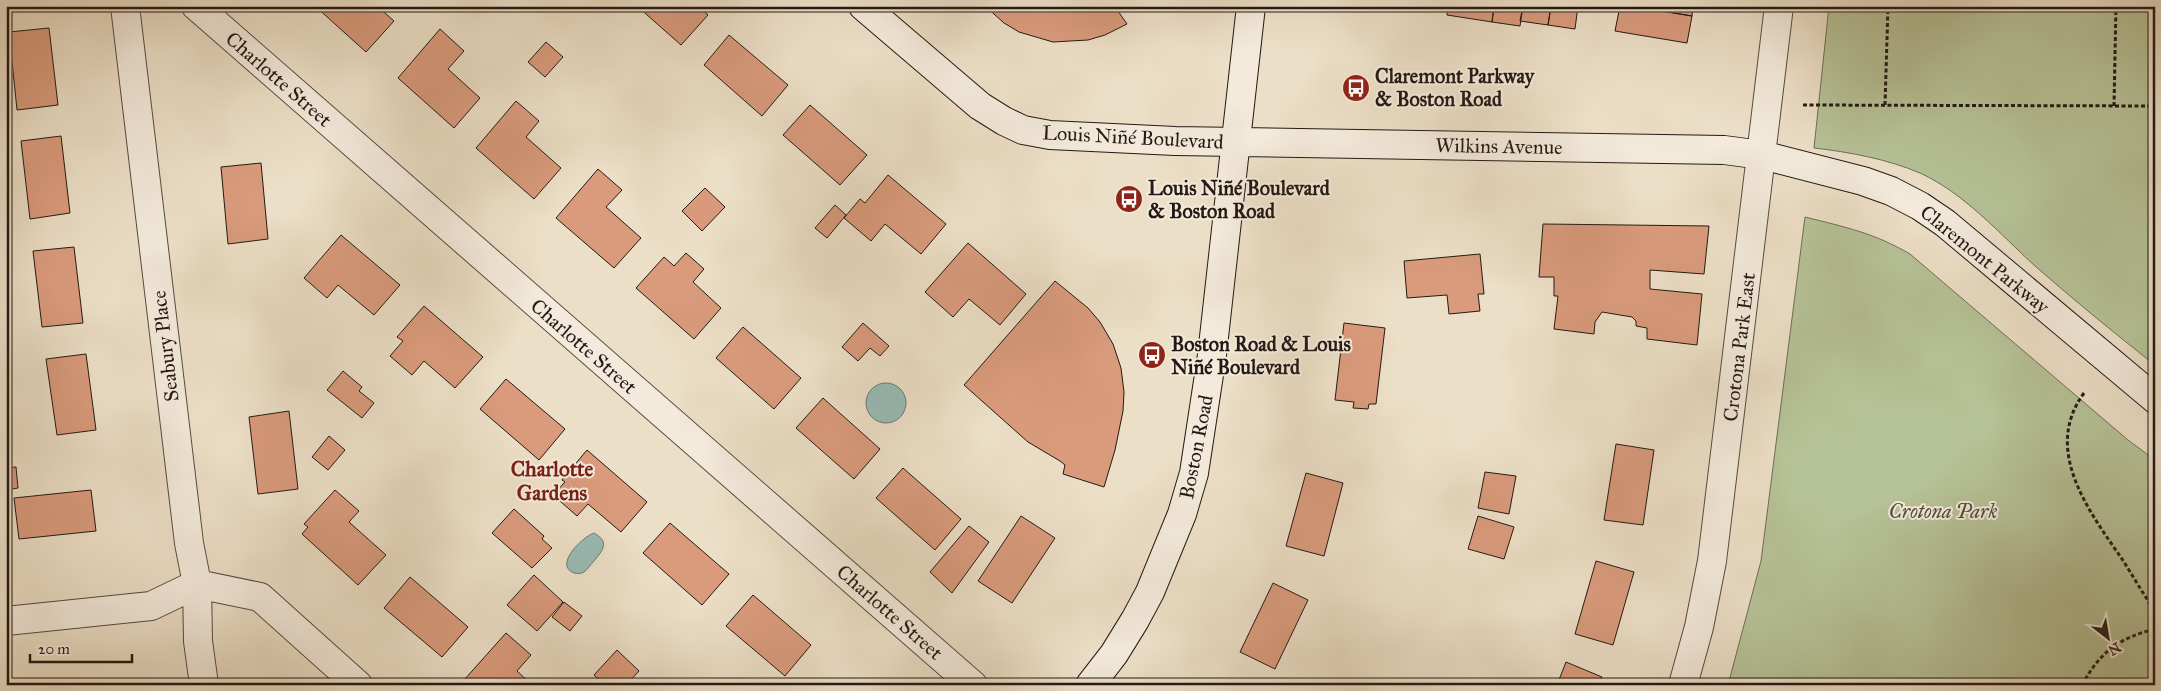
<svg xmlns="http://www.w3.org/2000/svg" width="2161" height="691" font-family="'IM FELL Great Primer',serif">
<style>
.green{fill:#b6c297;stroke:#6d6e56}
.water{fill:#99bcb7;stroke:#6a7b76}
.building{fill:#d99b7c;stroke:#241914}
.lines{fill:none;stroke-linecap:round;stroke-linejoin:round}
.street-casing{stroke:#564a41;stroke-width:30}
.secondary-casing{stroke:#241914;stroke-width:30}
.path{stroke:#241914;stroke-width:3;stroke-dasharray:4 2.5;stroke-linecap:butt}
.street{stroke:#f3eadb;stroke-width:28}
.secondary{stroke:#f3eadb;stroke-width:28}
.labels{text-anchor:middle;stroke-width:4;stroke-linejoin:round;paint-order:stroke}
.poi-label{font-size:20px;font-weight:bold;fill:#241914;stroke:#f3eadb;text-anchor:start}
.street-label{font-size:20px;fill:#241914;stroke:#f3eadb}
.park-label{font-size:20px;font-style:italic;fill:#504c3b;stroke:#f3eadb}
.neighbourhood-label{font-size:21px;font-weight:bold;fill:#7a1f14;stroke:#f3eadb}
</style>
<rect width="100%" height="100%" fill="#ecdfc7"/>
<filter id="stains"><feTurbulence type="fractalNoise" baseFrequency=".004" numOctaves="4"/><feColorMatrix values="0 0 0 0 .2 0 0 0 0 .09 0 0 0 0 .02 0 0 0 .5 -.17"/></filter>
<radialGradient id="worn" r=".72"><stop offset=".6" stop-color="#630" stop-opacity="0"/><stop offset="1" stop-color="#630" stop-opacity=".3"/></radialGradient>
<path class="green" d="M1829,6H2155V365C2114,333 2074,300 2035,266C2000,234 1964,193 1920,173C1887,159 1849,152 1814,148Z
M1805,217C1845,227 1874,233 1910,254L2128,440L2155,460V685H1728L1761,561Z"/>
<path class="water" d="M866 403a20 20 0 1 1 40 0a20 20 0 1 1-40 0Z
M594,533C610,542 603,550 594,561C591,564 587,570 584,572C581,574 575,574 572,572C555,563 584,536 594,533Z"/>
<path class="building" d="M315,6H377L394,21L366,52Z
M637,6H698L708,15L681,45Z
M985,6H1123L1118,11L1127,24L1105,35L1088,40L1053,42L1019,32L1004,23Z
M1448,6H1494L1492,22L1447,15Z
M1494,6H1523L1520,26L1492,22Z
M1523,6H1551L1548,25L1520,21Z
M1551,6H1578L1575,29L1548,25Z
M1620,6H1631L1692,16L1687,43L1615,31Z
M1631,6H1693L1692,16Z
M49,28L58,105L17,110L9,32Z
M440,29L464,51L448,69L480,98L454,128L398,78Z
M729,35L788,85L762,116L704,65Z
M546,42L563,57L545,77L528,62Z
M516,101L539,121L526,137L561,168L534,199L476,148Z
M810,105L867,155L840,185L783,135Z
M61,136L70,213L30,219L21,141Z
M261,163L268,239L228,244L221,167Z
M598,169L622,190L606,207L641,238L614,268L556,218Z
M888,175L946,224L921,254L885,224L871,241L844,218L860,199L865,203Z
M705,188L725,207L702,231L682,211Z
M835,205L846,215L827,238L815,228Z
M1543,224L1709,226L1704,274L1650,270V289L1702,294L1697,345L1647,339V328L1636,326V321L1632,317L1602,312L1595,322L1594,334L1554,329L1558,296H1554V277H1539Z
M341,235L400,285L374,315L338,285L327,298L304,278Z
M968,243L1026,294L1000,325L969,299L953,317L925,292Z
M74,247L83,323L42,327L33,251Z
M686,253L704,269L693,282L721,308L694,339L636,288L664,257L674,266Z
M1480,254L1484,294H1478L1480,311L1449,314L1447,295L1407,298L1404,261Z
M1055,281L1088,308L1100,322L1113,344L1121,368L1124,392L1123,411L1115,450L1104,487L1063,474L1065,465L1060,461L1028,442L964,385Z
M424,306L483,357L455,388L424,361L412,375L390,356L403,341L397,337Z
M863,323L889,346L880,356L870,348L858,361L842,347Z
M1344,323L1385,328L1376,404H1369L1368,409L1353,408L1354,402L1335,400Z
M743,327L801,378L774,409L716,358Z
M86,354L96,430L57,435L46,359Z
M343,371L362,387L359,391L374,403L362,418L327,390Z
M506,379L565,429L539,460L480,409Z
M823,398L880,449L854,479L796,428Z
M289,411L298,489L258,494L249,417Z
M329,436L345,450L328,470L312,457Z
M1616,444L1654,450L1643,525L1604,520Z
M587,450L647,502L621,532L588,504L577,516L553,495L565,482L562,480Z
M16,467L18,488L6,490V468Z
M903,468L961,519L935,550L876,498Z
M1485,472L1516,476L1509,514L1478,508Z
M1306,473L1343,483L1324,556L1286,546Z
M91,490L96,531L19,539L14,498Z
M335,490L359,511L349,522L386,555L358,585L302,534L308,527L304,524Z
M514,509L544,536L542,539L552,548L532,568L492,533Z
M1021,516L1055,538L1012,603L978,581Z
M1478,516L1514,527L1504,559L1468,549Z
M670,523L729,574L702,605L643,553Z
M969,526L989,542L952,593L930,572Z
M1596,561L1634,572L1613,645L1575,634Z
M534,575L563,602L537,631L507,605Z
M410,577L468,627L442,657L384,608Z
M1273,583L1308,600L1275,669L1240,652Z
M753,595L811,645L785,676L726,626Z
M564,602L582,616L570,631L552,617Z
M506,633L531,655L517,671L532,685H470L464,680Z
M617,650L639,671L626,685H605L594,675Z
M1566,662L1602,677L1599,685H1557Z
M853,680L857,685H847Z
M123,682V685H102Z"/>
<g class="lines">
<g class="street-casing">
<path id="street" d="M125,6L189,543L197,584L198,641L204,685
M196,6L973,685
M6,621L151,606L197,584L260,597L358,685
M1683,685L1699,627L1712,561L1779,6"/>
</g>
<g class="secondary-casing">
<path id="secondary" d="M863,6L980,106L1004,121L1023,130L1050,135L1175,141L1724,150L1762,155L1863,181L1891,191L1920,206L1945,223L2155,399
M1090,685L1114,654L1135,620L1150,592L1182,514L1194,473L1212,355L1251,6"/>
</g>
<path class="path" d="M1803,105L2155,106
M1885,105L1888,6
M2114,106L2116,6
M2084,393C2042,450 2089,511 2122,559C2133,576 2143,594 2155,611
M2082,685C2100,652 2119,638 2155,629"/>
<use href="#street" class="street"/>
<use href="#secondary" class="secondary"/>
</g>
<defs>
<g id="bus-disc" transform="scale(1.4375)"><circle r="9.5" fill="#8f2418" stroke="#f3eadb"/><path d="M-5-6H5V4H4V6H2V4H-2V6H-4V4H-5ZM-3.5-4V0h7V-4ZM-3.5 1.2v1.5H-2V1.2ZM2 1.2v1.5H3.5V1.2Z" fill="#fff"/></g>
</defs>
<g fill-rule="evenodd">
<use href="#bus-disc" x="1356" y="88"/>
<use href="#bus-disc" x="1129" y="199"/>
<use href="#bus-disc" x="1152" y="355"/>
</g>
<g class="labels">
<g class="poi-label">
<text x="1375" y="83">Claremont Parkway<tspan x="1375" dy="23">&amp; Boston Road</tspan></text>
<text x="1148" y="195">Louis Niñé Boulevard<tspan x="1148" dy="23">&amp; Boston Road</tspan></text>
<text x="1171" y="351">Boston Road &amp; Louis<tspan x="1171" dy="23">Niñé Boulevard</tspan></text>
</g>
<g class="street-label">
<text transform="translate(279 79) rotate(41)" y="7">Charlotte Street</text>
<text transform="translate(1133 137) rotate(3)" y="7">Louis Niñé Boulevard</text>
<text transform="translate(1499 146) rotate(1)" y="7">Wilkins Avenue</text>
<text transform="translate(1985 259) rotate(39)" y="7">Claremont Parkway</text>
<text transform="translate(165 346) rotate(-97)" y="7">Seabury Place</text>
<text transform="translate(584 346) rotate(41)" y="7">Charlotte Street</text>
<text transform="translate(1739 347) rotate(-83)" y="7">Crotona Park East</text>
<text transform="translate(1196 447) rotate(-79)" y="7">Boston Road</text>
<text transform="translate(890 612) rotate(41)" y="7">Charlotte Street</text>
</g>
<g class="park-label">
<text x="1943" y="518">Crotona Park</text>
</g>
<g class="neighbourhood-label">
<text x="552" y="476">Charlotte<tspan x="552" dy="24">Gardens</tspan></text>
</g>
</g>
<rect width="2161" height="691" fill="none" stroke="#ecdfc7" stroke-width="25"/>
<rect x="8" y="8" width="2146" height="676" fill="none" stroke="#241914" stroke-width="2.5"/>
<rect x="12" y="12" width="2136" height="666" fill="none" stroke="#241914"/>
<g transform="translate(2108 638) rotate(149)" stroke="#f3eadb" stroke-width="4" paint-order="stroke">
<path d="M0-4L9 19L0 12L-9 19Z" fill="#241914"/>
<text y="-8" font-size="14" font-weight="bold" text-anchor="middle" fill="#241914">N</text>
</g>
<path d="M30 654v8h102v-8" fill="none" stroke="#241914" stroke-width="2.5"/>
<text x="38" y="654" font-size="15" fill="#241914" stroke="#f3eadb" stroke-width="4" paint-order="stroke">20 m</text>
<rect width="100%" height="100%" filter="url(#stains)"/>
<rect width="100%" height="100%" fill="url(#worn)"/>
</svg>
